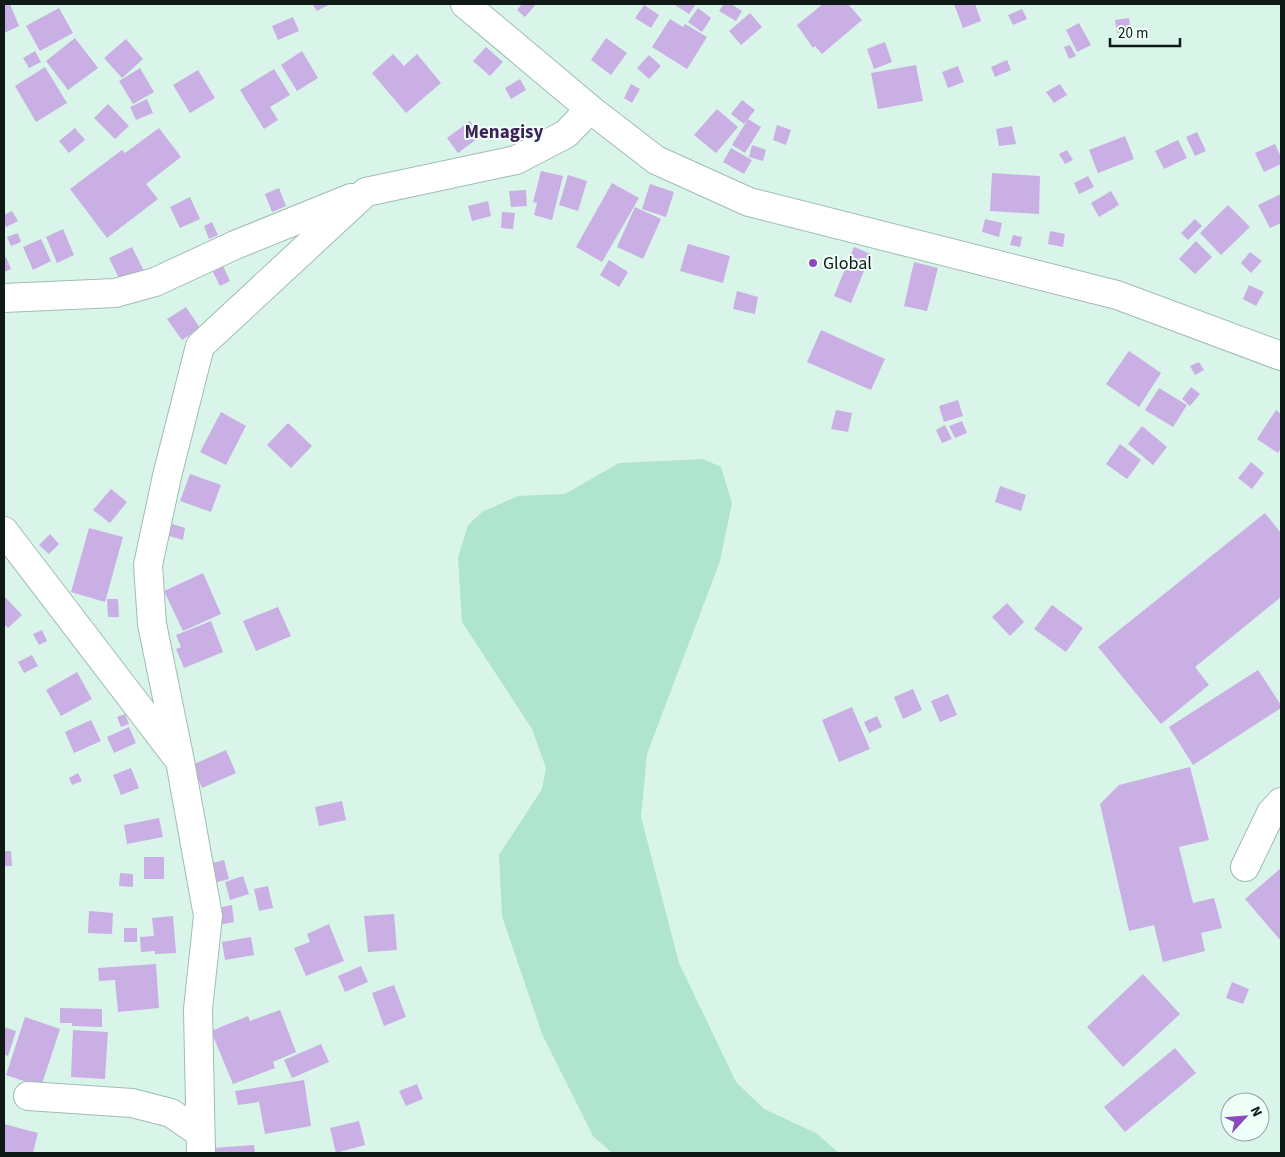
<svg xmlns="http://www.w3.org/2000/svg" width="1285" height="1157" font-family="'Source Sans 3',sans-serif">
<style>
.green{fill:#afe4ce}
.building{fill:#c9afe4}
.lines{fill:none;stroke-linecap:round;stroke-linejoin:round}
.minor-casing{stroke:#a1bcb0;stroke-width:30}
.major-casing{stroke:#a1bcb0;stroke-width:30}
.minor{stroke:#fff;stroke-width:28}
.major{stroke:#fff;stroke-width:28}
.poi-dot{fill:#8a49be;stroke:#eefff8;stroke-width:2}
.labels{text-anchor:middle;stroke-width:4;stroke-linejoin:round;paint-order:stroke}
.poi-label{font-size:18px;fill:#0f1915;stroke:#eefff8;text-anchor:start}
.neighbourhood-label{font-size:19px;font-weight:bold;fill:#3e1f57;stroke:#eefff8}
</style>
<rect width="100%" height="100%" fill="#d9f5e9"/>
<path class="green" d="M703,459L721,467L732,503L720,561L647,754L641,817L679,963L736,1082L764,1109L816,1133L839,1153H612L593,1136L542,1034L502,916L499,855L542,789L546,768L532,729L462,622L458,557L468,525L482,512L518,496L565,494L619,463Z"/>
<path class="building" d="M4,4H10L19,26L4,33Z
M312,4H330L317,11Z
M522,4H536L525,17L517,10Z
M676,4H696L689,14L675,5Z
M724,4H731L742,11L736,21L719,11Z
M823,4H848L862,20L822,54L815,46L813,48L797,25Z
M954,4H975L981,21L963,28Z
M644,5L659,15L651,28L635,18Z
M59,8L73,33L40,51L26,26Z
M698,8L711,18L702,32L688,22Z
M1022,9L1027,19L1013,25L1008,15Z
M750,13L762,27L741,45L729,31Z
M293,17L299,31L278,40L272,26Z
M1129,18L1131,31L1117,33L1115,20Z
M670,19L683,27L685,24L707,37L687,69L652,47Z
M1079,23L1091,45L1077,52L1066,30Z
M75,38L98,68L68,90L46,61Z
M606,38L627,53L611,75L591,60Z
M126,39L143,59L122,78L104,58Z
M885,42L892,62L874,69L867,49Z
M1070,45L1076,56L1069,59L1064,47Z
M486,47L503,62L490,76L473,61Z
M35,51L41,62L29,68L23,58Z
M302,51L318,78L297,91L281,65Z
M393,54L404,66L417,54L441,83L406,113L372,73Z
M649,55L661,66L649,79L637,68Z
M1007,60L1011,70L995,77L991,67Z
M916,65L923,101L878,109L871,73Z
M958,66L964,82L948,88L942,72Z
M45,67L67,103L36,122L15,86Z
M140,68L154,92L133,104L119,81Z
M274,69L290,95L270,107L278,120L264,129L240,90Z
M198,70L215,98L190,113L173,85Z
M520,79L526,90L511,99L505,88Z
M631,84L640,89L632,103L624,98Z
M1060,84L1067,95L1054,103L1046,92Z
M147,99L153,113L136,120L130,107Z
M742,100L755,110L744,124L731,114Z
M108,104L129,126L115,139L94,118Z
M717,109L738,127L716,153L694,135Z
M748,119L761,127L745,153L732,145Z
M470,121L481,136L458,153L447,138Z
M777,125L791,130L786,145L773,140Z
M1012,126L1016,144L999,146L996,129Z
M75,128L85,140L69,153L59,141Z
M159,128L181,157L146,184L158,199L107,238L70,189L122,150L125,153Z
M1197,132L1206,151L1195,156L1186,137Z
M1125,136L1134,159L1098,173L1089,150Z
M1178,140L1187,158L1164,169L1155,151Z
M1275,144L1281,157V164L1264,172L1255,153Z
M752,145L766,150L763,161L749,157Z
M731,148L752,160L744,174L723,162Z
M1067,150L1073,160L1065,164L1059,154Z
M541,171L563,176L552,220L534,215L537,203L533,202Z
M992,173L1040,176L1039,214L990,211Z
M568,175L587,181L578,211L559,205Z
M1088,176L1094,187L1079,194L1074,183Z
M612,183L639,198L602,262L576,247Z
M650,184L674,192L666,217L642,209Z
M279,188L286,206L272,212L265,194Z
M526,190L527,206L511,207L509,191Z
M1111,191L1119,205L1099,217L1091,203Z
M1281,194V223L1270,228L1258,205Z
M190,197L200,219L180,228L170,207Z
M488,201L491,216L472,221L468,206Z
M1228,205L1250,227L1221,255L1200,233Z
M635,207L661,219L643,259L617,247Z
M12,211L18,221L6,227L4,223V215Z
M502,212L515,213L513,229L501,228Z
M985,219L1002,223L999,237L982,232Z
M1195,219L1202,226L1188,240L1181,233Z
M212,222L218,235L209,239L204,226Z
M63,229L74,255L57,263L46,237Z
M1050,231L1065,234L1063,247L1048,244Z
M18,233L21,242L11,246L7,237Z
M1013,235L1022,237L1020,247L1010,245Z
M41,239L51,261L33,270L23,247Z
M1196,241L1212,257L1195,274L1179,259Z
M688,244L730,256L723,283L680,271Z
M132,247L144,271L121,282L109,258Z
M854,247L871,254L851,303L834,296Z
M1250,252L1262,261L1251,273L1241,263Z
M6,257L11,269L4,272V258Z
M609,260L628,272L619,287L600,275Z
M914,262L938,268L927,311L904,306Z
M223,266L230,281L220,286L213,272Z
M1249,285L1264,292L1256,306L1243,299Z
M737,291L758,297L755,314L733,309Z
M186,307L200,328L182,340L167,319Z
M821,330L885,359L871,390L807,362Z
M1129,351L1161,373L1139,407L1106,384Z
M1199,362L1204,370L1195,375L1190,366Z
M1191,387L1200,394L1190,406L1182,399Z
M1159,388L1187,405L1173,427L1145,410Z
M958,400L963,416L944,422L939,406Z
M836,410L852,413L848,432L831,429Z
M1276,410L1281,414V448L1278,453L1257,439Z
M221,412L246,426L226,465L200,452Z
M962,421L967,433L955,438L949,426Z
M288,423L312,446L291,468L267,445Z
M945,425L952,439L942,443L936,430Z
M1142,426L1167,447L1153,465L1128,444Z
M1120,444L1141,460L1127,479L1106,464Z
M1251,462L1264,473L1252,489L1238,478Z
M190,474L221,485L211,512L180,501Z
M1000,486L1026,495L1021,511L995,502Z
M111,489L127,502L110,523L93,510Z
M1265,513L1281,533V597L1195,667L1209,685L1161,724L1098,647Z
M169,523L185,528L183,540L166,535Z
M89,528L123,537L105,602L71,592Z
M50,534L59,544L49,554L39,545Z
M203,573L221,614L183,631L164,591Z
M5,597L22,615L8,628L4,624Z
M107,599H118L119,617H108Z
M1007,603L1024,622L1010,636L992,617Z
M1052,605L1083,628L1066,652L1034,629Z
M278,607L291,636L256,651L243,621Z
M211,621L223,652L184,668L176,649L181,647L176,635Z
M42,630L47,641L39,645L33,634Z
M32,655L38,666L24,673L18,662Z
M1258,670L1281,705V708L1193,765L1169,727Z
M77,672L92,699L61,716L46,690Z
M913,689L922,710L903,719L894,697Z
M948,694L957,715L940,722L931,701Z
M852,707L870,749L839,762L822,720Z
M125,714L129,724L121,727L117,717Z
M877,716L882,727L869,733L864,722Z
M91,720L101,741L74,753L65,732Z
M129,727L136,743L114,753L107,737Z
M226,750L236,773L202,788L192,765Z
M1190,767L1209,840L1179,847L1193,903L1214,898L1222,928L1201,933L1205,951L1163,962L1154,925L1129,931L1100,804L1119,785Z
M131,768L139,788L121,795L113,775Z
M78,773L82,781L72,785L69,778Z
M342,801L346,820L319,826L315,807Z
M159,818L163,837L127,844L124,825Z
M4,851H11L12,866H4Z
M144,857H164V879H144Z
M224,860L229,879L209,884L205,865Z
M1281,868V941L1245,899Z
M120,873L133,874V887L119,886Z
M243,876L249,894L230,900L225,882Z
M268,886L273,908L259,911L254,889Z
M232,905L234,922L219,925L216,908Z
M89,911L113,913L112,934L88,933Z
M394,914L397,950L368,952L364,916Z
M173,916L176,953L155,954V951L141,952L140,937L154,936L152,918Z
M329,924L344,961L306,976L294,948L310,942L307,934Z
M124,928H137V942H124Z
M251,937L254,955L225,960L222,942Z
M156,964L159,1008L118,1012L115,980L99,981L98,968Z
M361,966L368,982L345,992L338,976Z
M1143,974L1180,1014L1123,1067L1087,1027Z
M1232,982L1249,989L1243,1004L1226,998Z
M394,985L406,1017L384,1026L372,993Z
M60,1008L102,1009V1027L72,1026V1023H60Z
M280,1010L296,1052L273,1062L275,1068L233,1084L211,1031L248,1016L250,1021Z
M25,1017L60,1029L41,1087L6,1075Z
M4,1027L16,1031L8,1056L4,1054Z
M73,1030L108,1032L105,1079L71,1077Z
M321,1044L329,1062L292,1078L284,1060Z
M1175,1048L1196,1073L1125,1132L1104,1107Z
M304,1080L311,1126L265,1134L259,1102L238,1105L235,1091Z
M417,1084L423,1099L406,1106L399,1091Z
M359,1121L365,1145L336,1153L330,1128Z
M4,1124L38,1133L33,1153H4Z
M254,1145L255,1153H213V1148Z"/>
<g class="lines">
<g class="minor-casing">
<path id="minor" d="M4,298L115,293L155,282L235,245L351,198
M4,531L176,756
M1245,867L1271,813L1281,802
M28,1096L132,1103L171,1113L200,1133
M201,1153L198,1009L208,916L180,761L152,624L148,565L167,476L200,346L366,192L516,160L566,134L590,109"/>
</g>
<g class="major-casing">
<path id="major" d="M465,4L590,109L656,160L749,202L1117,295L1281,356"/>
</g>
<use href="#minor" class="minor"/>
<use href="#major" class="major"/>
</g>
<circle class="poi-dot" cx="813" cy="263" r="5"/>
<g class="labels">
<g class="poi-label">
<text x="823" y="269">Global</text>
</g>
<g class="neighbourhood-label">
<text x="504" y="138">Menagisy</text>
</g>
</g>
<rect width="1285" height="1157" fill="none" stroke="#0f1915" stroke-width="10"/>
<g transform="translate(1245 1117) rotate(64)"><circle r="24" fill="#eefff8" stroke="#95a39d"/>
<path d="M0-4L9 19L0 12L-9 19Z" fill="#8a49be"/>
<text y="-8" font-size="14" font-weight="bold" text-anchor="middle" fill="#0f1915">N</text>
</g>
<path d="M1110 38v8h70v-8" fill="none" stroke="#0f1915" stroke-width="2.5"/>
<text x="1118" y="38" font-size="15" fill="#0f1915" stroke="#eefff8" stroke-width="4" paint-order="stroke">20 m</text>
</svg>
